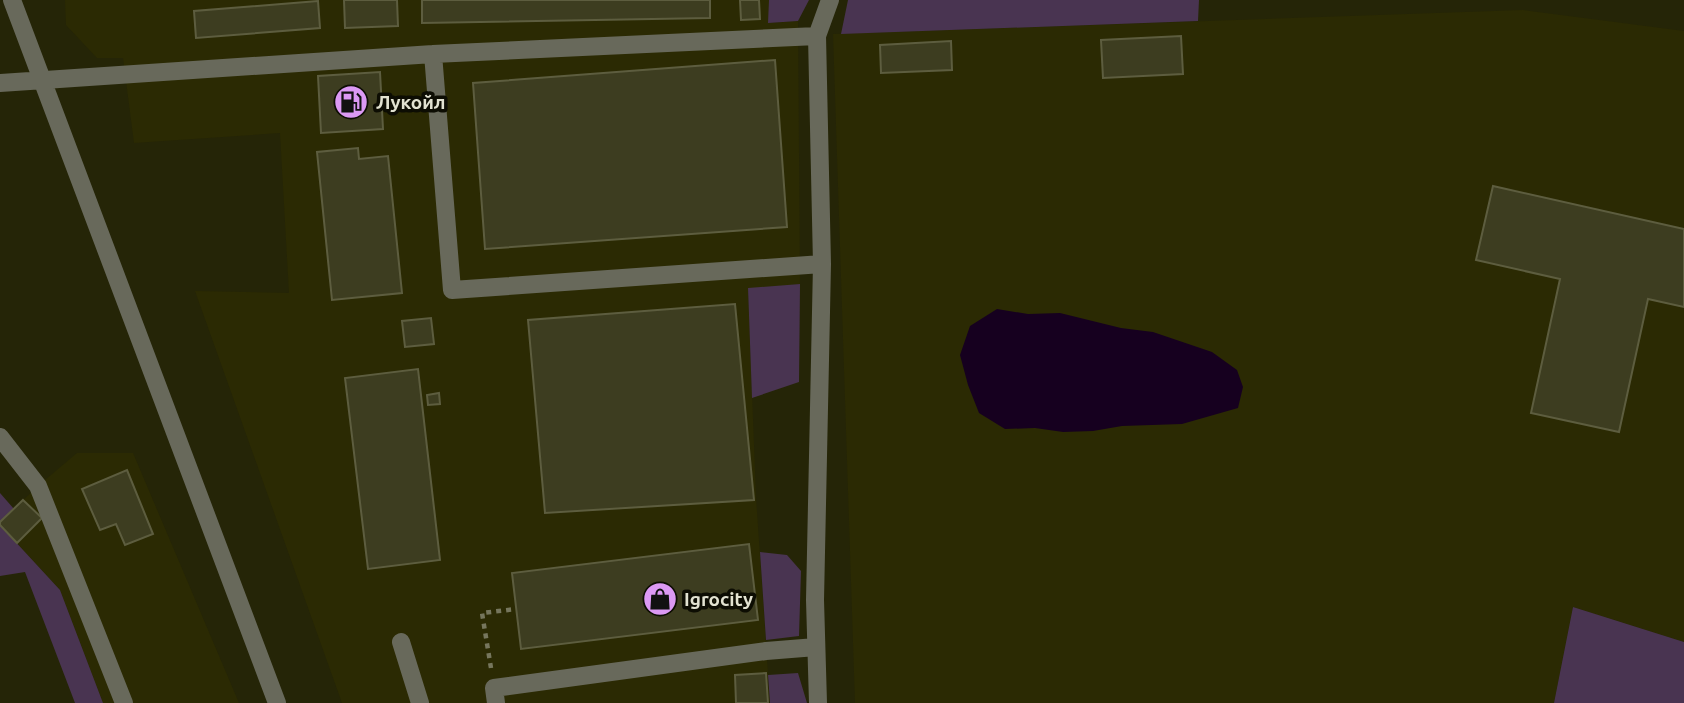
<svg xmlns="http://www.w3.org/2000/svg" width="1684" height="703" font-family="Ubuntu,sans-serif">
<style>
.built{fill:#2b2a03}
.green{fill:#493451}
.water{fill:#16001f}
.building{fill:#3d3d20;stroke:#5d5d3f;stroke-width:2}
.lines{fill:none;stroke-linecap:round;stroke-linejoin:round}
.path{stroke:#76765d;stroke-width:4.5;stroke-dasharray:5 5;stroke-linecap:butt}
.minor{stroke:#68695b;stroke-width:18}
.labels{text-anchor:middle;stroke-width:7;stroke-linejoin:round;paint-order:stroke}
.poi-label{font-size:19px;font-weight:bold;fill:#e2e2d1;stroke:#0d0d03;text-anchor:start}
</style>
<rect width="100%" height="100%" fill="#252507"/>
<path class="built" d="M65,0H769V23L798,21L800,284L748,289L756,497L770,703H342L195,291L289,293L280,133L134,143L123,58H97L66,25Z
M1523,10L1684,31V642L1573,607L1554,703H855L833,34Z
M77,453H133L239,703H103L60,590L0,525V522L38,486Z"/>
<path class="green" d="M769,0H809L798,21L768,23Z
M848,0H1199L1198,21L841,34Z
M800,284L799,382L752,398L748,288Z
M0,493L14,509L0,522Z
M0,525L60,590L103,703H75L25,572L0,576Z
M760,552L787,555L801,571L799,636L766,640Z
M1573,607L1684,642V703H1554Z
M798,673L807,703H770L768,675Z"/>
<path class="water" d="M997,309L1028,314L1060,313L1121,328L1153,332L1212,352L1237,370L1243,387L1238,408L1182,424L1122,426L1093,431L1063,432L1035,428L1005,429L979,413L968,385L960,355L970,326Z"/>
<path class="building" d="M344,0H397L398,26L345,28Z
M422,0H710V18L422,23Z
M740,0H759L760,19L741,20Z
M318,1L320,28L196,38L194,11Z
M1181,36L1183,74L1103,78L1101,40Z
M951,41L952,70L881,73L880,45Z
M775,60L787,227L485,249L473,83Z
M380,72L383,129L321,133L318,76Z
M358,148L359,159L388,156L402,293L332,300L317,152Z
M1493,186L1684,229V307L1648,299L1619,432L1531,413L1560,279L1476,260Z
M735,304L754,500L545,513L528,320Z
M431,318L434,344L405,347L402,321Z
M418,369L440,560L368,569L345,378Z
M439,393L440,404L428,405L427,395Z
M127,470L153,534L125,545L116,524L100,530L82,489Z
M23,500L42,518L17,543L0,525V522Z
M749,544L758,620L521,649L512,573Z
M766,673L768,703H736L735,675Z"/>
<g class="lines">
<path class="path" d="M491,668L482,613L516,609"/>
<path class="minor" d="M12,0L277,703
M433,54L452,290L822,264
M0,83L433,54L817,36
M0,437L38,486L124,703
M401,642L420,703
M496,703L494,688L766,651L816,647
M818,703L815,600L822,264L817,36L830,0"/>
</g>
<defs>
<g id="fuel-disc" transform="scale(1.75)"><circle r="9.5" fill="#dc99f4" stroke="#0d0d03"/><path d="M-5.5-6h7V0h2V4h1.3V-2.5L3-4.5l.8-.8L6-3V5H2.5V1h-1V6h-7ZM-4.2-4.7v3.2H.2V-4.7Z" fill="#111"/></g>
<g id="shop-disc" transform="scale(1.75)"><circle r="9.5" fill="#dc99f4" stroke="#0d0d03"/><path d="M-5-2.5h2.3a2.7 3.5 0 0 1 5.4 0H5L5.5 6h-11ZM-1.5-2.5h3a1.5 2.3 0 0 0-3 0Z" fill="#111"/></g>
</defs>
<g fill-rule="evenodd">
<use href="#fuel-disc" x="351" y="102"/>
<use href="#shop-disc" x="660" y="599"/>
</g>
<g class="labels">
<g class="poi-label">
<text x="376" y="109">Лукойл</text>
<text x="684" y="606">Igrocity</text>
</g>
</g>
</svg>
